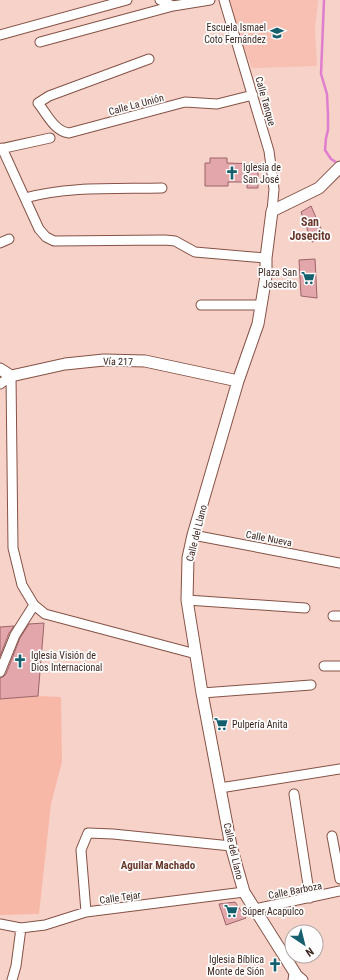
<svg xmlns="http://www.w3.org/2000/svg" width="340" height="980" font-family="'Roboto Condensed',sans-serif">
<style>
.built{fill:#f7c0b3}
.green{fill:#f8b8a8}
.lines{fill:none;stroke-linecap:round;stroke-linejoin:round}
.stream{stroke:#df7dce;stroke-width:2.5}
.building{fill:#e3a6ab;stroke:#9c6469}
.minor-casing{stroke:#865246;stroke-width:11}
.major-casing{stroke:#865246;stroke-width:13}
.minor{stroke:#fff;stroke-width:9}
.major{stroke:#fff;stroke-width:11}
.labels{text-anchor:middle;stroke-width:3.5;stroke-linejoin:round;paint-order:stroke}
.poi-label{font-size:10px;fill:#3d2721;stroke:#fdfdfd;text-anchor:start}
.street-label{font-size:10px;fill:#3d2721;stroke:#fdfdfd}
.neighbourhood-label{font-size:11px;font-weight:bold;fill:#6a392d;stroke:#fdfdfd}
.quarter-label{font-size:12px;font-weight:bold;fill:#6a392d;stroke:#fdfdfd}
</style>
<rect width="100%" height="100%" fill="#f7d2c9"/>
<path class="built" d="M230,0H318L315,29L317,66L252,68L240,37Z"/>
<path class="green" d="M38,696L61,697L62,762L51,804L39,914L0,915V699Z"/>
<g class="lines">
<path class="stream" d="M324,0L321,74L327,94L328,115V130L326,138L325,150L331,159L339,164"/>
</g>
<path class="building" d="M210,158H227V163L258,164V188H247V182H228V186H205V163H210Z
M311,206L325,238L312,242L301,212Z
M315,259L317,298L301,296L299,260Z
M44,623L38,696L0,699V678L3,677L6,674L20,638L29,624Z
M14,626L9,633L0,656V627Z
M235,902L246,918L226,925L219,904Z"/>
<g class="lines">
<g class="minor-casing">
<path id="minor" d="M160,0L173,6
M224,0L269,151L274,189L272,211
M0,35L127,0
M40,42L173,6L210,0
M149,59L49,96L38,103C47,114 54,131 69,133L185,102L217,104L253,95
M2,148L39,229L46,237L54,241L165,240L175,241L195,252L266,258
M0,149L50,138
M25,198C69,186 116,189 162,188
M0,243L9,239
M201,305H261
M11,376L13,548L22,585L34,605L45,614L196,654
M0,384L11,376
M193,535L340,563
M187,600L305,608
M333,616H340
M324,666H340
M0,672L15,635L34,605
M202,693L311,685
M220,788L340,769
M294,794L310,898
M332,836L340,879
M255,909L340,891
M86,912L81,850L88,833L113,834L231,846
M0,924L21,928L45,925L86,912L244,892
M295,973L303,980
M12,980L16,966L21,928"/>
</g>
<g class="major-casing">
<path id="major" d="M0,369L11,376L65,364L104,360L145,361L238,381
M294,980L295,973L244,892L231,846L202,693L187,600L188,558L193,535L238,381L258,324L266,276V258L272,211L319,188L340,167"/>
</g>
<use href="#minor" class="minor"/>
<use href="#major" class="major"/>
</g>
<defs>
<g id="school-bare" transform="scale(1.08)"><path d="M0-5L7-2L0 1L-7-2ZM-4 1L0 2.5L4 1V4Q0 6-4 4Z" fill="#155f6e" stroke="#fdfdfd" stroke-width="2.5" paint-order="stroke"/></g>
<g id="church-bare" transform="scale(1.08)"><path d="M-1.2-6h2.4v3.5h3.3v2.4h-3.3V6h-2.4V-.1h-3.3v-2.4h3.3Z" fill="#155f6e" stroke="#fdfdfd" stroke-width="2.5" paint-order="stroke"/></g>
<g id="supermarket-bare" transform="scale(1.08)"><path d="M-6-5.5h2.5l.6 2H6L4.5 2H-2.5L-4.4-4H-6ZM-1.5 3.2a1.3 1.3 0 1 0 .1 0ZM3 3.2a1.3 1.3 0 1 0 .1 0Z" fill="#155f6e" stroke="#fdfdfd" stroke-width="2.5" paint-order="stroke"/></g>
</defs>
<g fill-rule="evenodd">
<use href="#school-bare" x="277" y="33"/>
<use href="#church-bare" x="232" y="173"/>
<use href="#supermarket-bare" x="308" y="278"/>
<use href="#church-bare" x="20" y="661"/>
<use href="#supermarket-bare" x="221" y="724"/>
<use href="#supermarket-bare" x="231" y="911"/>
<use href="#church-bare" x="275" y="965"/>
</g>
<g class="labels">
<g class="poi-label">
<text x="266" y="31" text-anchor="end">Escuela Ismael<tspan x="266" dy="12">Coto Fernández</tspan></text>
<text x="243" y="171">Iglesia de<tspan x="243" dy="12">San José</tspan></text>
<text x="297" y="276" text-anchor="end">Plaza San<tspan x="297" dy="12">Josecito</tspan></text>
<text x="31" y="659">Iglesia Visión de<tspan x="31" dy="12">Dios Internacional</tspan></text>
<text x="232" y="728">Pulpería Anita</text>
<text x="242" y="915">Súper Acapulco</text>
<text x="264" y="963" text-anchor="end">Iglesia Bíblica<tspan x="264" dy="12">Monte de Sión</tspan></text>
</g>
<g class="street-label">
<text transform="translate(266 101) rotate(74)" y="4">Calle Tanque</text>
<text transform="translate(136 104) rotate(-15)" y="4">Calle La Unión</text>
<text transform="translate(118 361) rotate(1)" y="4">Vía 217</text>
<text transform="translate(196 533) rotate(-76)" y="4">Calle del Llano</text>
<text transform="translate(269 538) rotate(11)" y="4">Calle Nueva</text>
<text transform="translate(234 851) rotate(77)" y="4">Calle del Llano</text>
<text transform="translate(295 890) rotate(-11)" y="4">Calle Barboza</text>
<text transform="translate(120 897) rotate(-8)" y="4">Calle Tejar</text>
</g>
<g class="neighbourhood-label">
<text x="158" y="869">Aguilar Machado</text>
</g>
<g class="quarter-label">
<text x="310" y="226">San<tspan x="310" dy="14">Josecito</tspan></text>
</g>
</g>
<g transform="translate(304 944) rotate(145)"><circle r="19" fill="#fdfdfd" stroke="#b0a7a5"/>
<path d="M0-3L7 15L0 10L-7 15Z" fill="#155f6e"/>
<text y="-6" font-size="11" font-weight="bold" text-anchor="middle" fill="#3d2721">N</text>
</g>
</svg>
